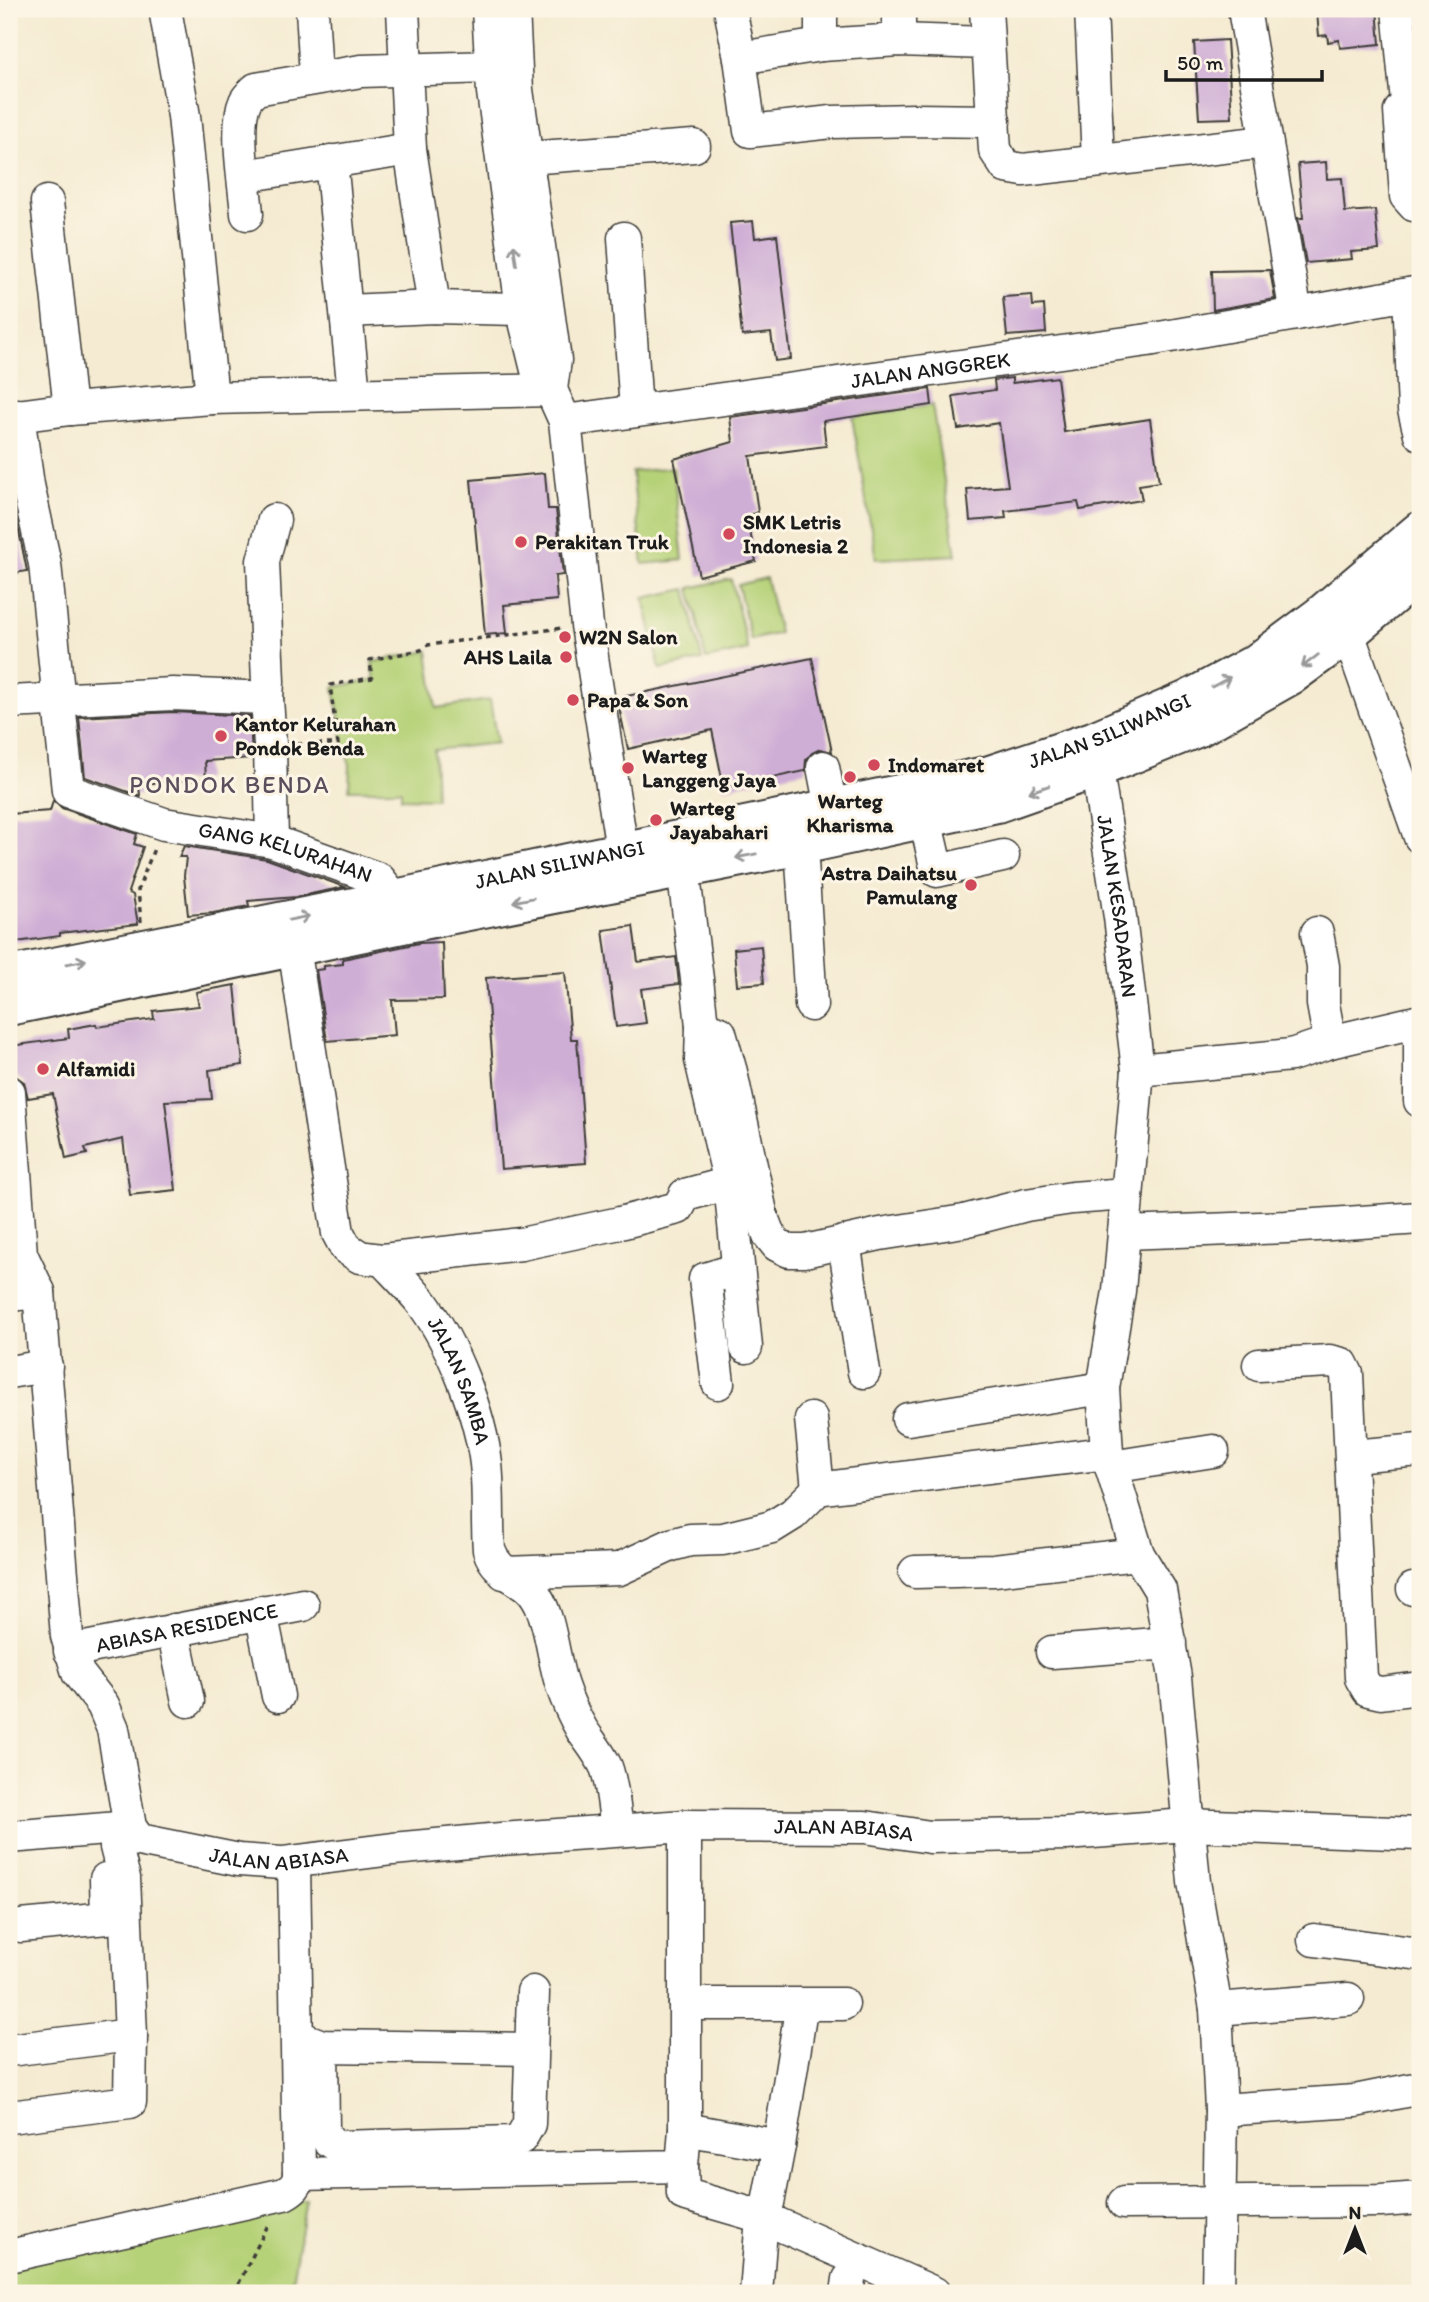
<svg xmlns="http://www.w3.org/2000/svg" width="1429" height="2302" font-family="Itim,sans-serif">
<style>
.green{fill:#b6d278;stroke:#69774a;stroke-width:2}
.building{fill:#cfaed6}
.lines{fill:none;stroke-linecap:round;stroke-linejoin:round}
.minor-casing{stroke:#3d3b37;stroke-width:35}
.major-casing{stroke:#3d3b37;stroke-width:42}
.path{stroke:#3d3b37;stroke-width:3.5;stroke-dasharray:5 5;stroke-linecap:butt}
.minor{stroke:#fff;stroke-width:32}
.major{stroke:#fff;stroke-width:38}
.oneway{stroke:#999}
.poi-dot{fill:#d1495b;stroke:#fcf5e5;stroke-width:2.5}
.labels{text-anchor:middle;stroke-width:6;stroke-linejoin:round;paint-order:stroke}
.street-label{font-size:21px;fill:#1c1c1c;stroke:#fcf5e5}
.poi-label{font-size:21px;font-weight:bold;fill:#1c1c1c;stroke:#fcf5e5;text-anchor:start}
.quarter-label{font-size:24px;letter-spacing:2px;fill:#5b4f5d;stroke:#fcf5e5}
</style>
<rect width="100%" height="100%" fill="#fcf5e5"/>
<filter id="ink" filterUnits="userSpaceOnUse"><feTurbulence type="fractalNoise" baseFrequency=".0143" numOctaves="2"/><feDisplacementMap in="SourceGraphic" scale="14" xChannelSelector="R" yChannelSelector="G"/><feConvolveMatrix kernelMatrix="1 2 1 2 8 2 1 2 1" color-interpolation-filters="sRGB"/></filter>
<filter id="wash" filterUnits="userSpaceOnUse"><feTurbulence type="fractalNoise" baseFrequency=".00686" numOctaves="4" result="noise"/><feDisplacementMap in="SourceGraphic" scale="28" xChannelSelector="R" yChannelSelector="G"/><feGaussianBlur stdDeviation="1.57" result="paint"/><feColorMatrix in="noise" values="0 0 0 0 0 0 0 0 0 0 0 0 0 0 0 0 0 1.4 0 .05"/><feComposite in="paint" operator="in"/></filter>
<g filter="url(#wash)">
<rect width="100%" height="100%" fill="#f5ebd2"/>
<path class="green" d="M932,405L956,555L876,559L852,417Z
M673,467L683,560L643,564L632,472Z
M766,578L779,633L751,640L738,585Z
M731,579L748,650L706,659L690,588Z
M686,589L702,660L660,669L644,598Z
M428,651L436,708L490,700L497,743L434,750L436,799L401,798V790H349L350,765L343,743L334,687L375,680L372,662Z
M306,2199L290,2293H9V2263Z"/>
<g id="blocks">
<path class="building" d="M1324,9H1377L1380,44L1340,48L1339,40L1328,42L1327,35L1319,36L1317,12L1325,11Z
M1227,40L1232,118L1199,119L1194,42Z
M1326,162L1327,179L1342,178L1345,212L1375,210L1379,250L1351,252L1352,259L1306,263L1298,218H1303L1298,164Z
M753,221L755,238L777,235L791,359L775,361L771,333L742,336L730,223Z
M1270,270L1275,299L1213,310L1212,271Z
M1032,295L1033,306L1044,305L1046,333L1007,336L1003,297Z
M1057,377L1064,432L1150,419L1159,482L1139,485L1142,500L1080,510L1078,502L1005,511L1006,518L970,521L967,489L1008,486L999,423L958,429L953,396L995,390L994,380L1012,378V383Z
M930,389L932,405L823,421L826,446L750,456L758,512L747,516L756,561L699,576L674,459L733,442L730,417Z
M545,473L548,509H556L563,575L555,576L557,600L504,605L507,633L485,635L471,480Z
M9,492H11L27,571L9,574Z
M812,658L832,752L820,749L812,753L806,760L805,771L724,788L712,730L628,749L617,698Z
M173,712L250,716L252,758L205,761L206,779L139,784L140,796L85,777L79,717Z
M53,801L62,808L137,834L134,844L143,847L128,892L133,895L138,924L60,933V936L9,943V814L50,811Z
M184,846L267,859L345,887L296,897L248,901L249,906L213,913L188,915L184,876L186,857H179Z
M633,926L638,962L676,957L679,984L641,989L646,1023L616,1027L603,930Z
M442,942L444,999L392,1000L395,1035L327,1041L316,970L324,969V966L343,964V959L419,943Z
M761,946L764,983L737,985L734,949Z
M565,972L571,1039H577L586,1163L501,1169L486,978Z
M235,985L243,1065L209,1070L212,1099L165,1101L176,1190L130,1195L123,1139L85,1148L87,1154L66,1159L53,1094L28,1098L24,1082L14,1075L10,1046L69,1038L68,1029L96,1024L97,1027L154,1019L153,1011L199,1006L196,992Z"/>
</g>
</g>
<g filter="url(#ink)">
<use href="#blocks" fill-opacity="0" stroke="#3d3b37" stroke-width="2"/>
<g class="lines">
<g class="minor-casing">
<g id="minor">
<path d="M165,9L184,116L212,398"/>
<path d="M312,9L316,77"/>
<path d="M403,9L410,149L434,307"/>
<path d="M488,9L493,92L522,309L537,370L551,390L565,421L587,625L622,850"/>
<path d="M513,9L517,90L555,360L551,389"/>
<path d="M730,9L740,58L750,131L832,122L915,120L994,121"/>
<path d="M821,9V45"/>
<path d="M899,9V40"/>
<path d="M986,9L995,150L1006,167L1023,170L1266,142"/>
<path d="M1091,9L1098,160"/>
<path d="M1244,9L1296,314"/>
<path d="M1398,9L1407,102L1400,111L1406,196L1414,205H1420"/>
<path d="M740,58L821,45L899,40L987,43"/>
<path d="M526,158L694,146"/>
<path d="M331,161L354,393"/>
<path d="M244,176L410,149"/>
<path d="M47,202L70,409"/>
<path d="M247,214C245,187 234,126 245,102C247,97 252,93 256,89L361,71L492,67"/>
<path d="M624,238L636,410"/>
<path d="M1409,294L1414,410L1420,434"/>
<path d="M347,311L434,307L522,309"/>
<path id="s1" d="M18,415L28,485L45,564L68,791L164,824L272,841L379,879L395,899"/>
<path d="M9,417L70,409L212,398L551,390"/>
<path id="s2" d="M565,421L1148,340L1420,292"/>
<path d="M1348,633L1420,837"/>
<path d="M267,698L268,682L263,561L274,520"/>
<path d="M9,702L173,694L267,698L270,745L272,841"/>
<path id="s3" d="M1093,745L1120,917L1138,1070"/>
<path d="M823,767L831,808"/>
<path d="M925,819L937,871L1003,856"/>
<path d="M801,845L811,1005"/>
<path d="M683,869L697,979L702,1026L701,1060L730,1183L746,1347"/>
<path d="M1317,933L1323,966V1004L1330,1042"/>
<path d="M294,947L338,1233L346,1248L360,1257L383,1260L521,1244L620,1223L678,1208L685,1195L730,1183"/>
<path d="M1420,1022V1101"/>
<path d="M702,1026L720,1033L731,1072L762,1217L769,1235L777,1245L789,1251H805L880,1234L964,1221L1026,1205L1072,1198L1127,1194"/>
<path id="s4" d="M9,1092L21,1254L39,1292L67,1636L78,1673L103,1705L113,1729L130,1827L139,1840L239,1860L282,1863L393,1849L501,1839L685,1826L865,1827L930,1837L1066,1834L1187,1825L1420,1834"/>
<path d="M1124,1233L1286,1227L1420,1218"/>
<path d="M844,1242L864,1372"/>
<path id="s5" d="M383,1260C396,1274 411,1289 423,1304C453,1345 480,1413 486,1464C489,1492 487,1522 489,1550C498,1578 525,1576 537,1598C551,1620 553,1660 562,1686C567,1701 574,1716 582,1730C590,1742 600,1754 606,1767C613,1786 614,1809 617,1830"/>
<path d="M9,1295L39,1292"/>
<path d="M1259,1365L1330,1361L1342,1364L1347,1374L1361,1678L1368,1690L1381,1693L1420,1688"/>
<path d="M9,1372L46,1366"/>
<path d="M718,1383L705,1279L738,1269"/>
<path d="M811,1419L818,1489"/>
<path d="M908,1419L1103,1388"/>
<path d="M1352,1456L1420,1450"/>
<path d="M1111,1467L1213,1451"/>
<path d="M915,1572L994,1570L1138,1554"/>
<path d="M504,1573L619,1569L671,1545L690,1540L723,1539L772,1527L793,1514L818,1489L947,1472L1107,1453"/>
<path d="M1413,1589H1420"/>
<path d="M261,1612L278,1696"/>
<path d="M173,1630L188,1701"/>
<path id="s6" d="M70,1651L303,1605"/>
<path d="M1052,1652L1170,1643"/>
<path d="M9,1837L130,1827"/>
<path d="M21,1926L107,1918L106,1879"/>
<path d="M1314,1940L1420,1954"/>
<path d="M685,2004H843"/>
<path d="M1216,2009L1348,1999"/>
<path d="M304,2039L322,2046L531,2049"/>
<path d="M322,2046L323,2131L329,2141L339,2147L513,2142L521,2138L529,2124L533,1992"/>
<path d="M9,2050L131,2035"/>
<path d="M1221,2110L1355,2101L1420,2088"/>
<path d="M9,2117L130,2102L131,2035L124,1878L116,1847"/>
<path d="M685,2129L779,2146L800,2016"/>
<path d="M682,2166L683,2194L762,2217L934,2293"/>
<path d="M299,2174L682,2166L685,2129V1826"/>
<path d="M768,2203L779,2146"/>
<path d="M1124,2203L1381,2201L1420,2198"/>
<path d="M9,2256L284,2194C293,2189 298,2185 299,2174L294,1862"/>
<path d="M756,2293L762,2217"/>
<path d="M847,2293L849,2279"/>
<path d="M1218,2293L1221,2110L1216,2009L1194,1882L1175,1677L1160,1590L1138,1554L1107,1453L1103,1388L1119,1291L1138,1070L1291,1055L1330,1042L1420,1021"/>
</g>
</g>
<g class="major-casing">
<g id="major">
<path id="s7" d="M9,976L395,899L990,775L1093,741L1188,700L1257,663L1320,616L1420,531"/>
<path d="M9,1006L403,924L801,845L997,803L1097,768L1199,727L1291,675L1348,633L1420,572"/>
</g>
</g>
<path class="path" d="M297,744H338L330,685L372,678L370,660L421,650L428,645L563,628
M141,922L138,890L155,846
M234,2293L269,2223"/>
<use href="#minor" class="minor"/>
<use href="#major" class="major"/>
</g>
<defs><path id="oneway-shaft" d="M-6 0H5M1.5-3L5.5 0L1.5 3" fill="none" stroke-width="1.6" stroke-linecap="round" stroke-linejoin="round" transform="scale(1.75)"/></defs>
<g class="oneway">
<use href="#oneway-shaft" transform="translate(515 255) rotate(-98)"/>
<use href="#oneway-shaft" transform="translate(1310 661) rotate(143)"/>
<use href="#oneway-shaft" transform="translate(1221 682) rotate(-28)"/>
<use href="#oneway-shaft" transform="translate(1039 789) rotate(161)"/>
<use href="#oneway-shaft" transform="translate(746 856) rotate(169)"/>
<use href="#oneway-shaft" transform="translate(523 900) rotate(169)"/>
<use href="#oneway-shaft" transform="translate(299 918) rotate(-11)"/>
<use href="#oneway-shaft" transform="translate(76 962) rotate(-11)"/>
</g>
</g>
<g class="poi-dot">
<circle cx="729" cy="534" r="7"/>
<circle cx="521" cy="542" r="7"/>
<circle cx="565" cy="637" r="7"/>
<circle cx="566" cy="657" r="7"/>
<circle cx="573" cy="700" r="7"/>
<circle cx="221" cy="736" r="7"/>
<circle cx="874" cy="765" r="7"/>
<circle cx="628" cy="768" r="7"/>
<circle cx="850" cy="777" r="7"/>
<circle cx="656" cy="820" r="7"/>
<circle cx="971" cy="885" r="7"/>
<circle cx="43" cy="1069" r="7"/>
</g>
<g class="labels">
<g class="street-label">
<text dy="7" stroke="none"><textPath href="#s2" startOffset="369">JALAN ANGGREK</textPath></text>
<text dy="7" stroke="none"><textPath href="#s7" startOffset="1129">JALAN SILIWANGI</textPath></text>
<text dy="7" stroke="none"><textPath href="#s1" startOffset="606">GANG KELURAHAN</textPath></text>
<text dy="7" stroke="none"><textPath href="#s7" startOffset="562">JALAN SILIWANGI</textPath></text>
<text dy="7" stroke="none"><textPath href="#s3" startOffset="163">JALAN KESADARAN</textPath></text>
<text dy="7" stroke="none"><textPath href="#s5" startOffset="145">JALAN SAMBA</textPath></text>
<text dy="7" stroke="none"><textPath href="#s6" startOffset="119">ABIASA RESIDENCE</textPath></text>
<text dy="7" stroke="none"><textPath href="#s4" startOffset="1479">JALAN ABIASA</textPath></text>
<text dy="7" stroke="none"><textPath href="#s4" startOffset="912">JALAN ABIASA</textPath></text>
</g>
<g class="poi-label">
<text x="743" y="529">SMK Letris<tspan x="743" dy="24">Indonesia 2</tspan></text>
<text x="535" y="549">Perakitan Truk</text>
<text x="579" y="644">W2N Salon</text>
<text x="552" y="664" text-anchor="end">AHS Laila</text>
<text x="587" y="707">Papa &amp; Son</text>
<text x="235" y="731">Kantor Kelurahan<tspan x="235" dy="24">Pondok Benda</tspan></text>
<text x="642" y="763">Warteg<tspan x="642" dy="24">Langgeng Jaya</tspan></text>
<text x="888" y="772">Indomaret</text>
<text x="850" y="808" text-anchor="middle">Warteg<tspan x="850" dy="24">Kharisma</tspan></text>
<text x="670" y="815">Warteg<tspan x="670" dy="24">Jayabahari</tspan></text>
<text x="957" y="880" text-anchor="end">Astra Daihatsu<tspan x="957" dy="24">Pamulang</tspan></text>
<text x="57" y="1076">Alfamidi</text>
</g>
<g class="quarter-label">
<text x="230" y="793">PONDOK BENDA</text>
</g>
</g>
<rect width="1429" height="2302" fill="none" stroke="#fcf5e5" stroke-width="35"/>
<g transform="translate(1355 2229)" stroke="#fcf5e5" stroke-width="5" paint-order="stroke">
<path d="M0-5L12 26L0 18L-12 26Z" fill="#1c1c1c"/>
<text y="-10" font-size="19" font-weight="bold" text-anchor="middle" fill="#1c1c1c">N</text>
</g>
<path d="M1166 70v10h156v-10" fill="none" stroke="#1c1c1c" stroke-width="3.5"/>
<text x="1177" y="70" font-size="21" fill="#1c1c1c" stroke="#fcf5e5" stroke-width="5" paint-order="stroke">50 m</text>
</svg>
